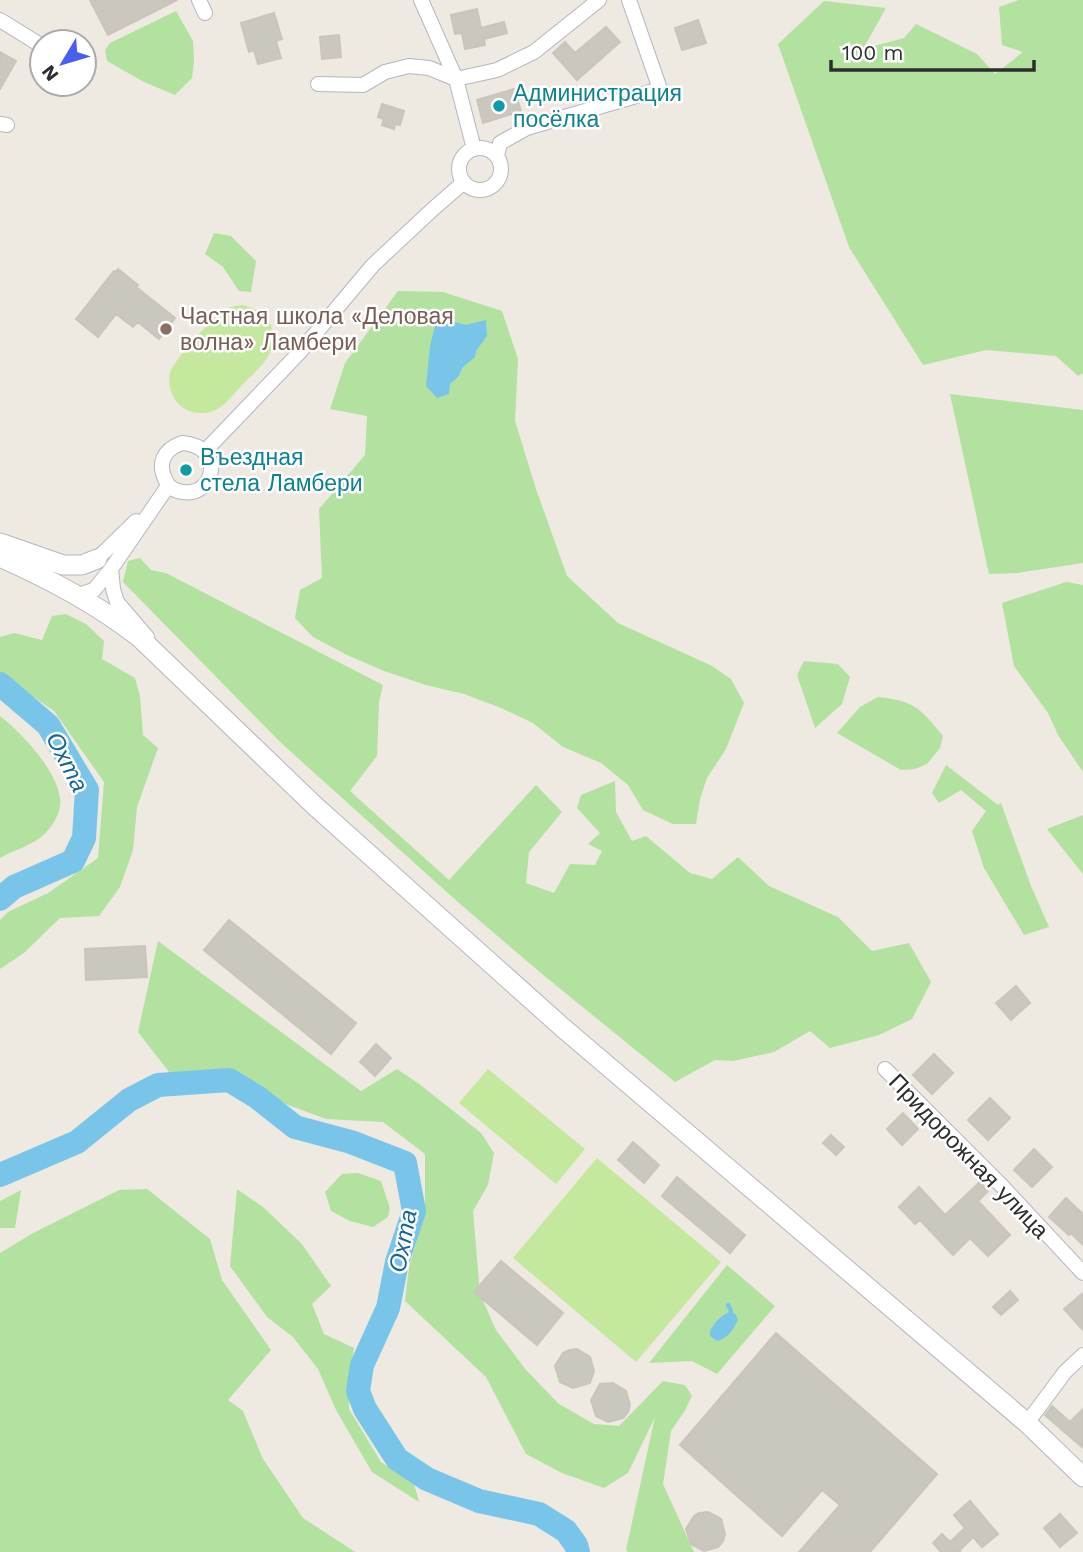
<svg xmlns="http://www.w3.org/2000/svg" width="1083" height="1552" font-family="'Work Sans',sans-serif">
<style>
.green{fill:#b3e1a0}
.pitch{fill:#c4e89d}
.water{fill:#79c5ea}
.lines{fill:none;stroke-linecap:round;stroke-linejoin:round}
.stream{stroke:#79c5ea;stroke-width:4.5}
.river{stroke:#79c5ea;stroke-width:24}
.building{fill:#cac7bf;stroke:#cac5ba;stroke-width:2}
.minor-casing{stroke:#b4b6c0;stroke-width:16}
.secondary-casing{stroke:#b4b6c0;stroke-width:21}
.minor{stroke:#fff;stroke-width:14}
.secondary{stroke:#fff;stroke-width:19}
.culture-dot{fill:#0f9aa8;stroke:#fff;stroke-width:2.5}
.education-dot{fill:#8d6e63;stroke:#fff;stroke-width:2.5}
.labels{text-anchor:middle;stroke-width:5;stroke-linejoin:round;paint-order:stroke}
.culture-label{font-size:23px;fill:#0d838f;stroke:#fff;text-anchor:start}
.education-label{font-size:23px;fill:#785e54;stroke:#fff;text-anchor:start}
.street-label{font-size:23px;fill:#2d2d2d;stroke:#fff}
.water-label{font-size:24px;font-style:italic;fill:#14649b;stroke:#fff}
</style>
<rect width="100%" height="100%" fill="#eee9e1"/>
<path class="green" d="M1019,0H1083V373L1078,376L1056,356L986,350L923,365L849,247L778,44L824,1L886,8L863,49L904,38L916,24L977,54L995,74L1023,52L1002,45L999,7Z
M176,11L193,41L194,61L192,78L175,95L144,82L107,61L105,50L110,43Z
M214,233L231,236L256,261L251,292L239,291L223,267L205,254Z
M398,291L443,292L502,311L518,359L515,421L536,489L567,576L618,623L712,666L731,679L744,703L726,749L707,778L700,799L696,824H673L643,810L628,785L601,763L563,747L533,723L501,708L464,694L426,685L384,671L347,655L313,637L295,618L300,590L322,578L319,509L365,455L367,416L330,409L345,363Z
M950,394L1083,410V563L1017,573L989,574Z
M140,558L151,570L166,573L383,685L379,702L377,756L350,791L449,880L536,785L562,812L529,852L526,883L554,893L570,864L595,865L602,851L588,844L600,833L577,808L581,795L615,781L616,812L632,841L646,836L690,873L712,879L738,857L769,886L838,917L872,951L909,943L931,982L912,1019L879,1035L830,1048L810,1031L774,1052L733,1061L715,1060L675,1082L542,974L459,903L331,788L279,741L123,582L128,561Z
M1066,582L1083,585V772L1058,735L1048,713L1014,666L1002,603Z
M66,614L86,624L104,641L102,659L135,678L140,696L143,735L158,748L137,807L133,850L120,887L99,916L60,918L24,953L0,969V920L8,912L48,893L98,858L104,782L54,711L0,674V637L14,633L42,640L52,616Z
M804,661L838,664L850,677L842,704L815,728L797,675Z
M878,697C915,701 920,708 943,736L940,748L927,764L915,769L901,770L837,733L860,707Z
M0,716C21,732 64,777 60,806C59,817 49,831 40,838C29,846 12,851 0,858Z
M946,765L998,805L1001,803L1031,886L1049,927L1024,935L984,868L972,831L986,811L961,790L939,803L932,793Z
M1083,815V874L1047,829Z
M158,941L361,1091L397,1069L418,1083L481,1133L494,1153L488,1185L473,1211L480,1294L496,1330L526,1370L559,1404L594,1424L619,1426L663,1381L685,1385L692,1396L684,1412L671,1431L663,1484L694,1552H628L626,1550L655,1417L628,1473L604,1488L562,1473L526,1454L486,1377L405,1301L409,1267L425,1212V1154L383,1122L326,1119L280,1102L232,1074L173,1077L138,1032Z
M358,1173L381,1181L390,1208L388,1217L373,1227L350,1221L331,1211L325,1192L342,1174Z
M147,1189L210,1239L222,1280L271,1350L228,1400L243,1411L263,1459L303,1518L355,1552H0V1253L35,1232L119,1190Z
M237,1189L263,1207L302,1244L331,1286L312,1304L324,1334L354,1348L349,1376V1409L381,1462L414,1484L419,1502L372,1472L336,1410L318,1369L293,1337L267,1317L230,1266Z
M21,1190L15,1228H0V1201Z
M727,1265L775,1306L717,1374L692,1361L649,1363Z"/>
<path class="pitch" d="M242,305C271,311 283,336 265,361C259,369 250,377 243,384C231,397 220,414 201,413C190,413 180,408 174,398C170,391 168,381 170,373C174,360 211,319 222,312C228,307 234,306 242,305Z
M488,1069L585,1149L556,1184L459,1103Z
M597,1158L721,1262L636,1362L513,1258Z"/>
<path class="water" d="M437,317L466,325L486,320L487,336L476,351L475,357L462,368L459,376L450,384L449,394L437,398L426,386L430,346Z
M731,1311L736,1315L738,1320C733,1330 728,1338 717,1341L710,1336V1331C715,1322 720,1316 731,1311Z"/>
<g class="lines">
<path class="stream" d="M728,1305L731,1311"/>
<path class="river" d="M0,684L48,725L87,790L84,838L73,861L14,887L0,899
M0,1175L77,1142L129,1100L158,1085L229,1080L257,1097L295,1127L351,1142L405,1163L414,1211L397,1262L388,1308L362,1365L358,1391L365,1409L397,1459L427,1479L479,1501L539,1514L566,1531L576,1545L578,1552"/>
</g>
<path class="building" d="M90,0H177L108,35Z
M477,9L481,28L504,22L507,33L484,39L485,45L465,49L462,33L455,34L451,15Z
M274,13L282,39L276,41L281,58L258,64L254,50L249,52L241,23Z
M698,20L706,43L682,50L675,28Z
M606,27L620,42L577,80L553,53L565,42L575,53Z
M339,35L341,57L322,59L320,37Z
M0,52L16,61L0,89Z
M514,89L521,111L483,123L477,100Z
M382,104L404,111L400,125L395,124L394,129L382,125L384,119L378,117Z
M118,269L138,285L136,287L175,318L159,339L138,322L133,327L116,314L98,337L76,319L114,271L116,272Z
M229,920L356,1023L331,1054L204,950Z
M145,946L147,977L86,980L85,949Z
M1016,986L1030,1003L1011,1020L996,1003Z
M376,1044L391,1058L375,1076L360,1062Z
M934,1054L953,1073L932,1094L913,1075Z
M990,1098L1010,1118L988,1140L968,1120Z
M903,1113L918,1129L902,1145L887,1129Z
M831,1135L844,1147L836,1155L823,1143Z
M633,1142L659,1165L644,1183L618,1160Z
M1034,1149L1052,1167L1032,1187L1014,1170Z
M677,1177L745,1235L730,1253L662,1196Z
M980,1182L988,1191L978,1201L1010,1235L988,1256L970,1238L953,1255L920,1220L915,1224L899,1207L919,1187L945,1215Z
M1066,1198L1083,1214V1245L1071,1233L1069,1235L1049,1217Z
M501,1261L563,1313L537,1345L474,1292Z
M1010,1291L1018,1300L1001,1315L993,1307Z
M1083,1293V1330L1064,1309Z
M776,1333L937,1474L870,1552H799L840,1505L822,1490L782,1536L680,1445Z
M577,1349L590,1357L594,1371L590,1383L573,1388L560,1382L555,1366L563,1353L569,1350Z
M613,1383L626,1391L630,1405L628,1412L623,1418L608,1422L596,1416L591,1400L600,1384Z
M1052,1406L1070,1422L1083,1409V1448L1045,1415Z
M970,1501L998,1534L982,1547L973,1537L959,1551L960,1552H941L933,1543L942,1534L950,1542L965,1528L954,1515Z
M708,1512L721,1519L725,1534L723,1541L718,1547L704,1551L691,1544L686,1529L694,1516L699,1513Z
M1060,1514L1077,1533L1060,1547L1044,1528Z"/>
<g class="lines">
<g class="minor-casing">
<path id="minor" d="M199,0L205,13
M421,0L456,79L474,149
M0,20L42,46
M318,84L363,85L385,72L409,66L429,68L456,79L497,70L534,52L599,0
M0,124L7,125
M459 169a21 21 0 1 1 42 0a21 21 0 1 1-42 0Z
M497,156L500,143L527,128L660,89L629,0
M182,443C226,446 215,497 183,492C175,491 169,488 166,481C157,463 163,450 182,443Z
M205,451L299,353L373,265L433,209L464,182
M97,559L136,521
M111,569L113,589L117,602L147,637
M78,595L94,590L111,569L168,486
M885,1069L1003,1187L1083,1273
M1027,1423L1065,1372L1083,1355"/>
</g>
<g class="secondary-casing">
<path id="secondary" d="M0,543L63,565H82L97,559
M0,557C51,580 95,603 139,637L315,806L562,1027L1027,1423L1083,1477"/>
</g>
<use href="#minor" class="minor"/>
<use href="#secondary" class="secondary"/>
</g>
<g class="culture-dot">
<circle cx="499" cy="106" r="7"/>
<circle cx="186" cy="470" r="7"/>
</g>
<circle class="education-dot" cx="166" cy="329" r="7"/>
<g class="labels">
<g class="culture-label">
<text x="513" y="101">Администрация<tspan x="513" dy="26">посёлка</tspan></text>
<text x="200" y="465">Въездная<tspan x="200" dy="26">стела Ламбери</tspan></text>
</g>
<g class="education-label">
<text x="180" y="324">Частная школа «Деловая<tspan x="180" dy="26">волна» Ламбери</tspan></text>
</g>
<g class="street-label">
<text transform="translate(969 1156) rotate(46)" y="8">Придорожная улица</text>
</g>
<g class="water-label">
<text transform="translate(67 762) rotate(63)" y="8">Охта</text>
<text transform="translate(403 1241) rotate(-79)" y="8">Охта</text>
</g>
</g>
<g transform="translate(63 63) rotate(232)"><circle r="33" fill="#ffffff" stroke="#ababab" stroke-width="2"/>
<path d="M0-5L12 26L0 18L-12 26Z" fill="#495ff2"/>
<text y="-10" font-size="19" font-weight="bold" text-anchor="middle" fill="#2d2d2d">N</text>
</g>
<path d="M831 60v10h203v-10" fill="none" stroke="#2d2d2d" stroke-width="3.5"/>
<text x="842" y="60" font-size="21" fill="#2d2d2d" stroke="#ffffff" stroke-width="5" paint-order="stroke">100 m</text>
</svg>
